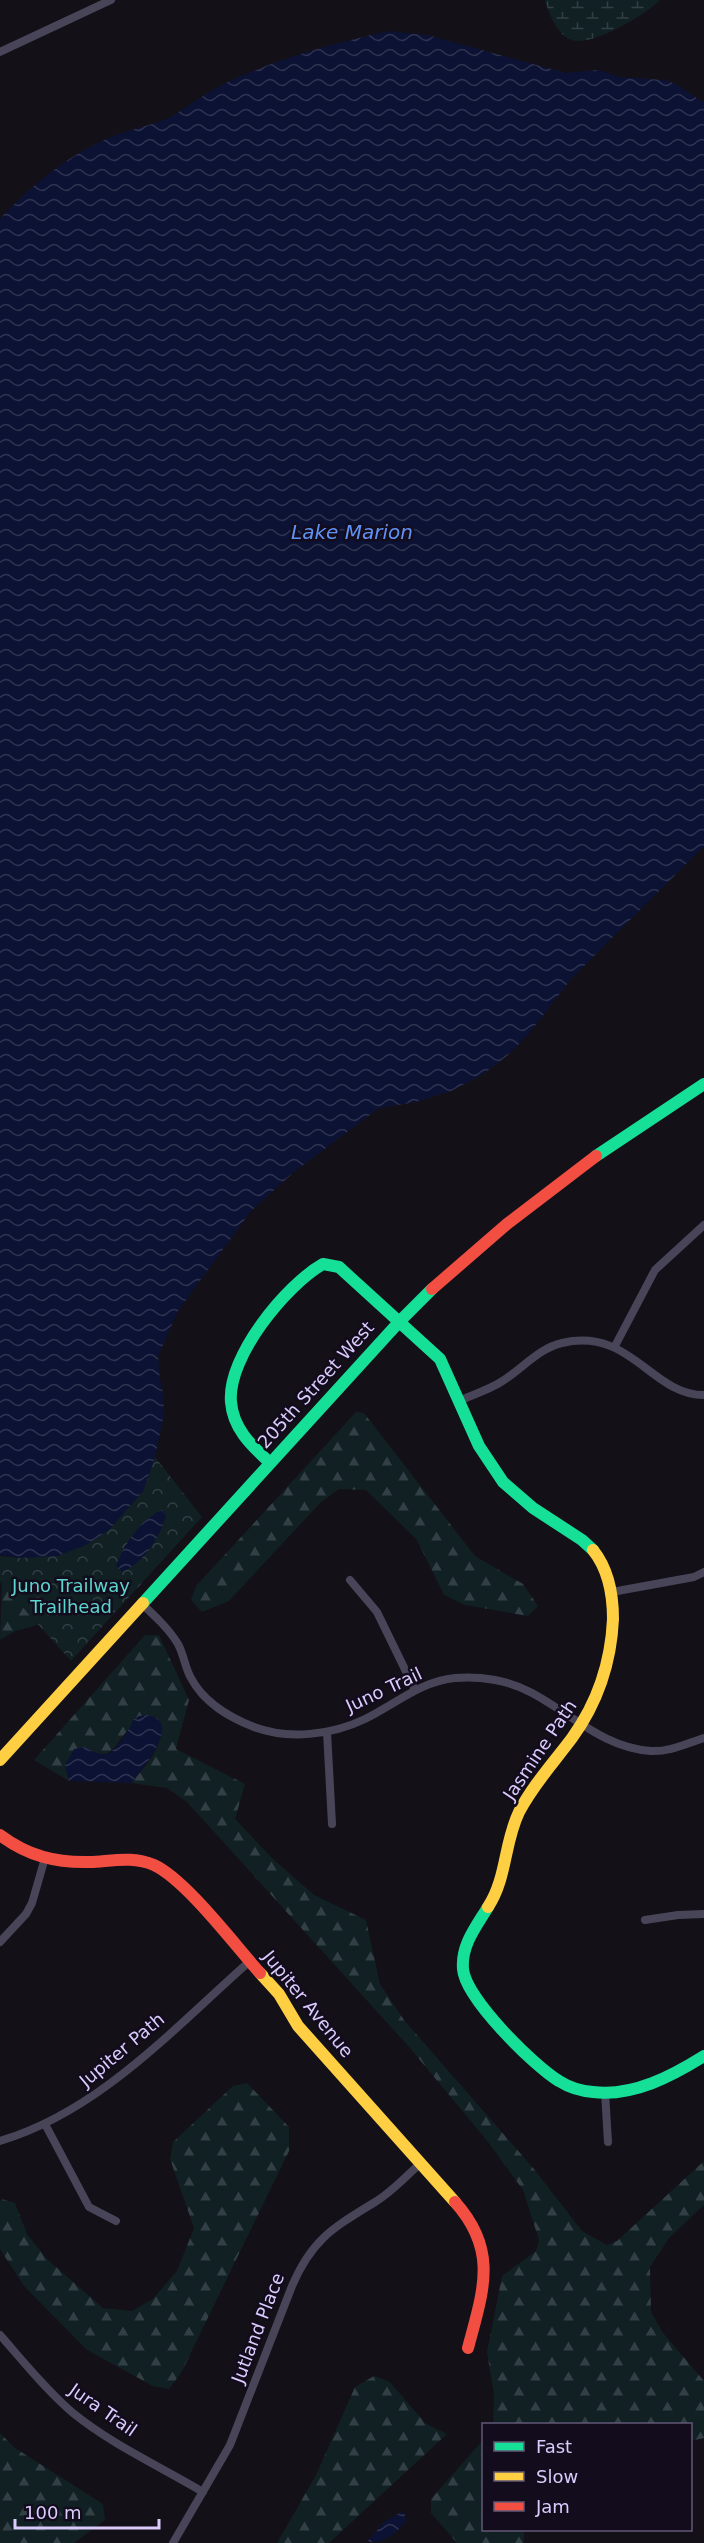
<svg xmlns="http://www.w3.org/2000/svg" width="704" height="2543" font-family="'DejaVu Sans',sans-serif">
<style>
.forest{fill:url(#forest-firs)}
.wetland{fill:url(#wetland-marsh)}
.park{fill:url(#park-crowns)}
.water{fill:url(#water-waves)}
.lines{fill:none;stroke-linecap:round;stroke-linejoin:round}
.street{stroke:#494559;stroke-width:8}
.fast{stroke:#16e098;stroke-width:12}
.slow{stroke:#ffcf43;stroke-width:12}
.jam{stroke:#f24e42;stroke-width:12}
.labels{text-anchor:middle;stroke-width:5;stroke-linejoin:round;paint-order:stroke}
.street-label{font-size:18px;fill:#dacbfc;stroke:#120c1c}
.park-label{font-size:18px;fill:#5dd5cf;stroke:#120c1c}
.water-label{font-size:20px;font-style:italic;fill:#6092f5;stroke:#120c1c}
</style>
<defs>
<pattern id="forest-firs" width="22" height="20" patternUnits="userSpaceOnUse" patternTransform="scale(1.5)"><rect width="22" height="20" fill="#102023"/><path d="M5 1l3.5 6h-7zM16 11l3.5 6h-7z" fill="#323f44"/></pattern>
<pattern id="wetland-marsh" width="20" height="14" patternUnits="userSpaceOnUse" patternTransform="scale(1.5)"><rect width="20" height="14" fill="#102023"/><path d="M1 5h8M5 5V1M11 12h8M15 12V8" fill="none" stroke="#323f44"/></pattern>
<pattern id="park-crowns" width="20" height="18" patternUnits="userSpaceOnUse" patternTransform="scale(1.5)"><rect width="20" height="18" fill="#102023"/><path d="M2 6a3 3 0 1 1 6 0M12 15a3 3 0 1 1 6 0" fill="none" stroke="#323f44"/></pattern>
<pattern id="water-waves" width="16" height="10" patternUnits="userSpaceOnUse" patternTransform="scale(1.5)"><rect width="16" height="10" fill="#0c1233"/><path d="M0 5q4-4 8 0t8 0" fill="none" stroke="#2f3351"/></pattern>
</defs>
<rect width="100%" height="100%" fill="#131018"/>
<path class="forest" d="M356,1412L364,1413L475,1556L523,1584L538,1606L528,1616L465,1605L444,1595L417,1540L366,1490L339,1489L321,1502L229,1601L202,1612L191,1600L196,1586Z
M2,1580L38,1625L15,1631L0,1640Z
M145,1635H159L189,1700L176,1749L245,1784L235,1819L273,1859L314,1895L366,1920L380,1984L404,2020L534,2169L582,2231L607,2245L617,2241L704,2161V2205L669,2238L650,2267L651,2312L663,2333L704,2381V2438L691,2441L690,2424H493L494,2395L487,2352L502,2276L536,2251L539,2240L523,2190L488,2142L410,2048L187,1802L167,1788L131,1783C145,1767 173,1737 155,1716C148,1719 139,1722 133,1726C115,1738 114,1768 85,1747L65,1765L69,1781L34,1760Z
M247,2083L289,2127V2151L181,2373L169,2389L153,2386L87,2350L24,2286L0,2249V2201L2,2199L15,2203L27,2234L48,2260L103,2308L132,2311L153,2299L177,2271L194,2228L170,2159L173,2142L233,2086Z
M374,2376L390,2382L425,2423L447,2434L329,2543H277L316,2475L355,2387Z
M0,2433L15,2448L103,2504L105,2520L74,2543H0Z
M483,2440L484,2530H524V2543H457L431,2513V2499Z"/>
<path class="wetland" d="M545,0H660C647,14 588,50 569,39C556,32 549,14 545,0Z"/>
<path class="park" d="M155,1457L202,1517L71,1661L0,1582V1556L20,1558L109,1530L143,1491Z"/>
<path class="water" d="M389,31L427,35L566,73L599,70L619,77L665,80L676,84L704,103V846L572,978L527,1036L508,1055L482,1075L451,1091L416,1102L379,1108L294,1172L251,1211L178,1311L158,1356L160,1380L164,1397L163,1419L155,1457L143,1491L109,1530L84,1546L57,1556L20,1558L0,1555V219C30,186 72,152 114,136C133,128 156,125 174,115C192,104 208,91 228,82C279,58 334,43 389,31Z
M162,1510L166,1516C159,1538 144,1563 122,1572L116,1566C124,1545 140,1519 162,1510Z
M147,1715C184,1720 142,1770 131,1783L69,1781L65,1765L74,1749L85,1747C90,1751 100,1755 107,1754C115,1752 131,1728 133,1720L139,1716Z
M403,2511L407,2520C395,2534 387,2543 367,2542L384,2522Z"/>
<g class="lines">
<path class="street" d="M0,52L111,0
M615,1346L655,1270L704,1225
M459,1401C472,1395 488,1390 501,1382C521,1370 539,1348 562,1343C631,1327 651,1395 704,1395
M350,1580L377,1612L415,1690
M612,1592L694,1577L704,1572
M142,1604C155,1616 169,1629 178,1644C184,1655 185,1668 191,1678C204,1703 229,1717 254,1727C288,1740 332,1735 365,1719C394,1705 421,1681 455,1678C480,1676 508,1680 530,1692C571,1713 603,1748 651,1751C670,1752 687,1743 704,1738
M327,1732L332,1824
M645,1920L678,1915L704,1914
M0,1942L26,1914L32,1903L45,1858
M605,2092L608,2142
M45,2124L89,2207L116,2221
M0,2141C100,2111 174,2028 250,1961
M0,2335C23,2361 46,2390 73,2413C111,2444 161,2467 203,2492
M173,2543L230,2445L292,2286C312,2239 333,2228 375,2202C392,2192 406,2176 421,2163"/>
<path class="fast" d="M596,1156L704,1084
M270,1463C252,1446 233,1429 231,1402C227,1357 286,1285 323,1264L339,1267L440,1359L479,1446L503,1482L533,1508L582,1540L593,1550
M143,1603L400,1321L432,1289
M488,1907C476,1927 461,1945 463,1969C465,1998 534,2066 559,2081C570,2088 581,2091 593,2092C633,2097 672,2076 704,2056"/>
<path class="slow" d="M0,1760L143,1603
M488,1907C507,1878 504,1843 519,1812C533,1785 554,1762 572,1738C598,1702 611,1663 613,1619C613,1594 609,1570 593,1550
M260,1973L279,1994L298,2026L455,2202"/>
<path class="jam" d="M432,1289L507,1224L596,1156
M0,1835C28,1856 56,1863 90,1862C112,1861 133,1856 154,1865C186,1880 234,1944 260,1973
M455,2202C499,2251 483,2291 468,2348"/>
</g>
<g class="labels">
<g class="street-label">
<text transform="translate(316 1385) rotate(-48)" y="6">205th Street West</text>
<text transform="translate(384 1690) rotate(-25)" y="6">Juno Trail</text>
<text transform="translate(540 1750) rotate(-56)" y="6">Jasmine Path</text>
<text transform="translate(308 2004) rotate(51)" y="6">Jupiter Avenue</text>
<text transform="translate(122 2050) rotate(-40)" y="6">Jupiter Path</text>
<text transform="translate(258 2328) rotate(-69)" y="6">Jutland Place</text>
<text transform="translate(103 2410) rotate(35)" y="6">Jura Trail</text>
</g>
<g class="park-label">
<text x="71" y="1592">Juno Trailway<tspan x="71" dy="21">Trailhead</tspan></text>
</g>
<g class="water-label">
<text x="352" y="539">Lake Marion</text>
</g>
</g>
<rect x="482" y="2423" width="210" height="108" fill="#120c1c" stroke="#625876" stroke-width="1.5"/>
<rect x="494" y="2442" width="30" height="9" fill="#16e098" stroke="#625876" stroke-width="1.5"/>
<text x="536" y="2453" font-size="18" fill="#dacbfc">Fast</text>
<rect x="494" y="2472" width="30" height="9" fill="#ffcf43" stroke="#625876" stroke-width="1.5"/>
<text x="536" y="2483" font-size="18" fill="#dacbfc">Slow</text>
<rect x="494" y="2502" width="30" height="9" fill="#f24e42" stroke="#625876" stroke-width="1.5"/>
<text x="536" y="2513" font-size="18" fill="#dacbfc">Jam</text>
<path d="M15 2519v9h144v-9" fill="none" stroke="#dacbfc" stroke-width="3"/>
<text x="24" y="2519" font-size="18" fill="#dacbfc" stroke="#120c1c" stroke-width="4.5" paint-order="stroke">100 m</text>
</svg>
